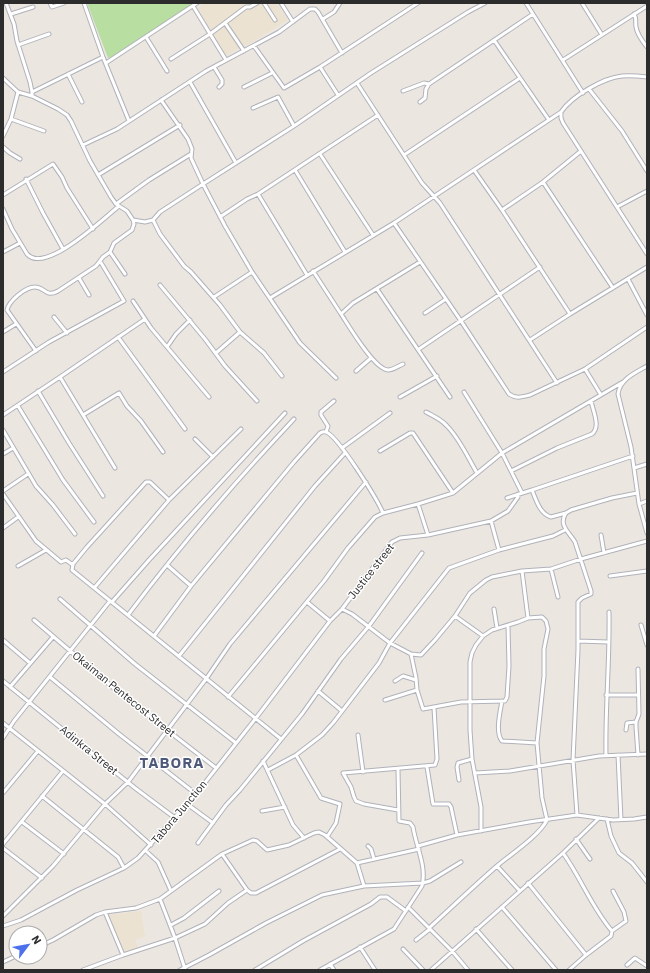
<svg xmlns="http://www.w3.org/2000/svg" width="650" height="973" font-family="'IBM Plex Sans',sans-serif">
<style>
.education{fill:#ece2d1}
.green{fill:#b8dea1}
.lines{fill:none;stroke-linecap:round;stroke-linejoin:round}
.minor-casing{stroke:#b0b2bb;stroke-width:5}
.minor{stroke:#fff;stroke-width:3}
.labels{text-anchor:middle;stroke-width:3;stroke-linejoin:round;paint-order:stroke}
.street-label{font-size:11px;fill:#2c2c2c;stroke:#fff}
.district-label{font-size:15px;font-weight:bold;letter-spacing:1px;fill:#4f597a;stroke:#fff}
</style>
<rect width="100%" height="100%" fill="#ece6e0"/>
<path class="education" d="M203,3H277L288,20L249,44L241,47L226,56L198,9Z
M141,911L145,936L135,940L139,949L123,954L107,915Z"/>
<path class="green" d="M87,3H194L115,57L108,58Z"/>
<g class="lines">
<g class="minor-casing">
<path id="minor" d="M6,3L14,24L17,41L30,82L32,92V96
M50,3L52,7L64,3
M84,3L103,57L129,121
M264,3L275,20
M281,3L293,22
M526,3L583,93
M582,3L602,35
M193,6L226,60
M11,14L33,7
M634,14C637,19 635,21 636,27C637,33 643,42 647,47
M323,19L334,12L340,3
M225,23L244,51
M146,37L167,71
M494,40L549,120
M18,45L49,34
M254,46L284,88L320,67L418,3
M171,59L210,34L246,7H250L257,3
M563,60L647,6
M106,63L197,3
M214,67L222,80V84L219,87
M320,67L338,95
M68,74L82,102
M3,78L18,92L32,96L58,109L67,115L71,121L90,161L111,197L116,204L127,211L133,220L134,224L132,230L114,243L110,252L103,257L96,266L58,291C46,298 45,287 35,287C25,287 9,301 7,310L36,351
M190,82L236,163
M357,83L422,183L440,203L557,383
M244,87L272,73
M589,89L622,131L647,171
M403,91L424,83L429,84
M32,92L103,57
M161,100L188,139L192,149L191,158L203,184L225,226L252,272L300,343L336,378
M420,102L425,98L426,89L429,84L533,14
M253,108L278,97L294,126
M561,113V118L563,123L647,254
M11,119L44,131
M3,136L11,119L18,92
M83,145L117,129L206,71L279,32L310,9H315L318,12L342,53
M3,147L10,153L20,159
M320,154L373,235
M404,155L520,78
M295,170L345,252
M474,170L502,210L570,314
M98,175L180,125
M26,179L43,213L63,249
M543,182L613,288
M3,195L53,164L62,177L67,188L93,229
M116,204L149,180L191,154
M617,207L647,191
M3,209L12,229L27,254C45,275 104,218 119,206
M502,210L543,182L581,151
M220,217L247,199L258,194
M133,220L145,222L153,220
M394,223L461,321L509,394C516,399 522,397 530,395L585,369L647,327
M3,252L20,243
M110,252L125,274
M313,271L341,314
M307,275L258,194L378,115
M79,278L89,295
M628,279L647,315
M160,285L205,339L225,366L257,401
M377,289L450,397
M214,297L252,272
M270,298L394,223L561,112C572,96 603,78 622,76C630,75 639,76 647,77
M133,301L151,328L209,397
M425,313L446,299
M54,317L67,333
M3,332L16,324
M118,337L185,429
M530,340L570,314L647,267
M167,347L176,334L190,320
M419,349L540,267
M216,353L240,332
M403,364C398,366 393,370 388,370C374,369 349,326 341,314L353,303L420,262
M647,366C635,373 620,379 618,394L631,447L639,504L647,533
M585,369L601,395
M356,371L371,358
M3,372L49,342L124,301L100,261
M282,376L264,353L240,332L220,305L191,272L184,266L160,234L153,220L160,212L203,184L294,126L371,73L468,12L485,3
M60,377L115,468
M38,391L69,443L103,496
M464,392L502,453L522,493
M400,397L437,376
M18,406L63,480L94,522
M426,412C433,416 441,419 447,426C460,439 468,458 477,473
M3,415L60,377L145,319
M83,415L119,393L127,406L141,421L163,452
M3,430L36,486L53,505L75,534
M326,432L328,426L321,415V412L334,401
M195,439L213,457
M342,448L390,413
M380,451L410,433H413L453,493
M3,454L13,448
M634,468L647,464
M511,471L557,448L592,434C601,427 593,411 591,401
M532,490L633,456
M3,491L28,474
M3,494L36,541L61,562L66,560L73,565
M507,498L532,490C536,500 540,514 551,517L566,513L571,510L612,498L637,493
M169,500L150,482H146L87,547L73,564L72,570L281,739
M418,504L428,535
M639,504L647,501
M566,513C558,525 569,532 575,542L591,591V594L582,598L578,602V650L573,760L577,815
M491,521L499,550
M3,528L18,517
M601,535L604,553
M167,565L191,586
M18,566L46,550
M551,569L558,597
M522,571L528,618
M610,576L647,571
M95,587L169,500L241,429
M60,599L135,664L236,743
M112,602L149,560L285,413
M307,602L330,621
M342,609L352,614L390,643L449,568L499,550L553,536L565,530
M494,609L497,628
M128,615C179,547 235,482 294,419
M455,616L483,636
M34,620L117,691L216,768
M641,625L647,645
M154,636L191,586L294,462L320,433C322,432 323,431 326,432C338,436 377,499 383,513
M3,640L30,663
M578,641L608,642
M411,654L416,678L417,690L423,709L461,702L505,701L507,697L509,666L508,626
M179,656L315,486L345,453
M50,677L119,734L196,794
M3,681L135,788L175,818
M395,681L403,676L416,680
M10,687L53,637
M318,691L342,711
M606,695H638
M228,697L324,581L348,548L375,517L383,513L418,504L453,493L502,453L623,382
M385,700L417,690
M502,701C500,712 495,733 502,741L537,743
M3,723L105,804L151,845
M626,730L627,723L636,722
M358,735L363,772
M3,738L14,721L110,601
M296,755L321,798L340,804L336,823L327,837
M618,755L621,820
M638,755L636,727V722L639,714L638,669
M606,756C605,708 610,660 609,612
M263,761L293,825L304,838
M427,767L433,804H449L451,807L457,835
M268,770L296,755L322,735L333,723L379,663L390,643L411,654L421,655L435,640L455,616L470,593L486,580L492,577L522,571L551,569L581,559L647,541
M475,773L510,771L599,756L647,754
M459,780L457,767L458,763L472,759
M3,793L38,751
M42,796L118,857L124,868
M187,804L213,823
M398,810L364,804L356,801L354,797L351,787L343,773L435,765L437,759L434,708
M262,811L285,807
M607,819L611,836L619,853L632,863L647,882
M22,822L64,854
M576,839L590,859
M198,843L226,805L240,790L302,714L341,659L369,626L422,553
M3,844L63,771
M368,846L371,849L374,859
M418,846L457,835L529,822L577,815L613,820L634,819L647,817
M3,848L42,878
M146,851L158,862L171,891
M563,853C581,878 592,908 612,931
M222,854L247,890L251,893H256L340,849
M357,863L419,849
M497,866L520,891
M528,883L586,955
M160,899L175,938L205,924L228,903L247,890
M408,907L452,951L468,970
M502,907L556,970
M105,912L123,955
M3,916L53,866L105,804L128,782L206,679L230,644L366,482
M171,925L184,918L219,891
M3,926L21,920L77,890L124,868L138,858L196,794L256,718L330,621L342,609L392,542L400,538L428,535L491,521L508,511L518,497V494
M429,928C452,907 474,886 497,866C511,854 539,836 547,820L542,798L537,743L544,676V649L548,629L546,621L542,617L528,618L518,622L492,630L483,636L476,645L472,653L470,662V730L472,759L481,807V831
M476,929L512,970
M416,940L430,929
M40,946L53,940L96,915L105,912L136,908L160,899L222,854L253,840L257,841L267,850L289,845L314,833L319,832L325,835L357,863L364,886
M360,947L375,970
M403,949L423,970
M3,962L16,956
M330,964L334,970
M627,965L635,958L647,966
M83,970L123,955L175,938L185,969
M180,970L209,955L266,923L322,895L364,886L423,883L430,881L461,862
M255,970L303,941L371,904L380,897H387L406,911
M320,970L394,929L422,886C427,866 416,847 413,827L410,823L399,821L398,769
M431,970L563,853L599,818
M569,970L586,955L611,936L612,931L626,921L624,912L613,891"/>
</g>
<use href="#minor" class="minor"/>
</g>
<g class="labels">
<g class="street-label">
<text transform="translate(371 571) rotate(-52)" y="4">Justice street</text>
<text transform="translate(124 694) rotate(39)" y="4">Okaiman Pentecost Street</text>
<text transform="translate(89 750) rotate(39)" y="4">Adinkra Street</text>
<text transform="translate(179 812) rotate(-50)" y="4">Tabora Junction</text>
</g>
<g class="district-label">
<text x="172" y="768">TABORA</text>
</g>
</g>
<rect width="650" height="973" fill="none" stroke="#2c2c2c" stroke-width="8"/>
<g transform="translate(28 945) rotate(58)"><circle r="19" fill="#ffffff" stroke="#ababab"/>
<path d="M0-3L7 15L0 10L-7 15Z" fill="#4d71ec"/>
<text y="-6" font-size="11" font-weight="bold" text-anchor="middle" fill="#2c2c2c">N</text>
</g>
</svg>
